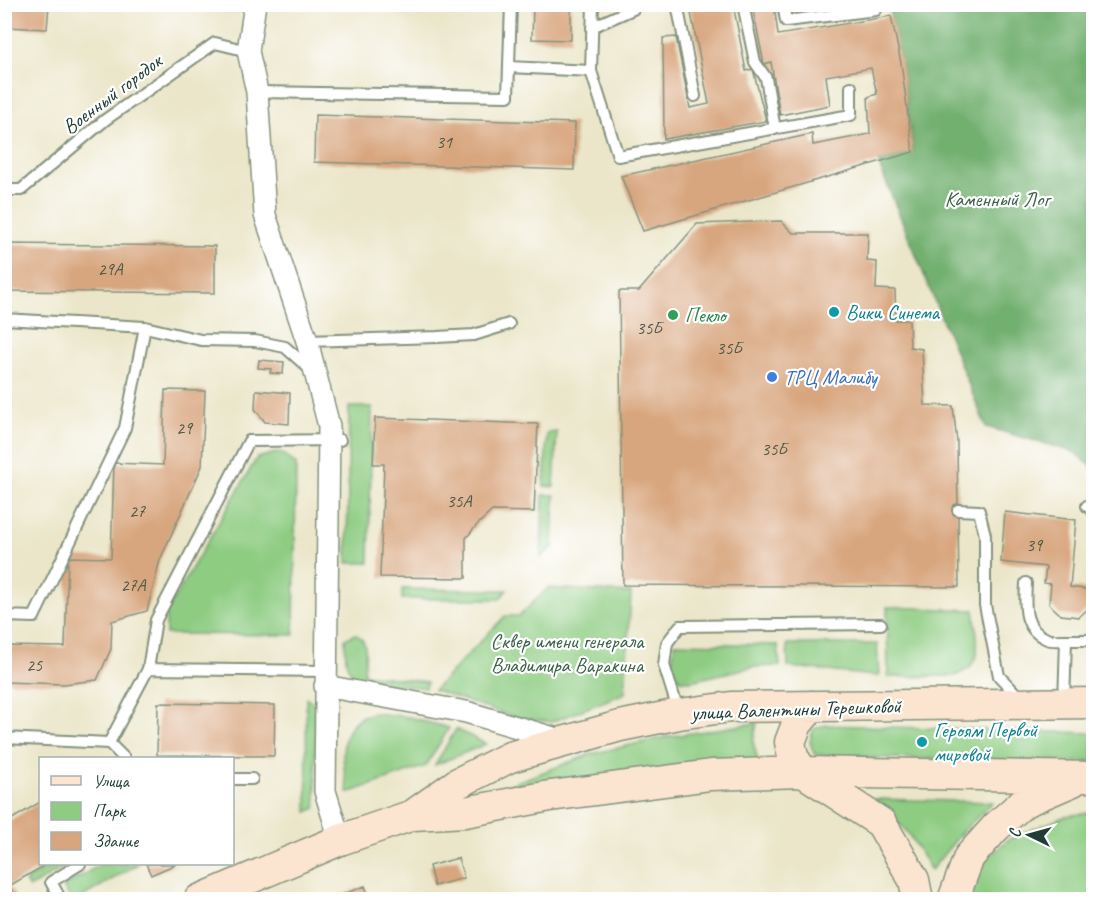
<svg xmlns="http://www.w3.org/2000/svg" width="1098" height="904" font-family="Caveat,sans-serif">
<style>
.green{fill:#8ecc82;stroke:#56845b;stroke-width:1.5}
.forest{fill:#72b070;stroke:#487652;stroke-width:1.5}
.building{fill:#d8a67e}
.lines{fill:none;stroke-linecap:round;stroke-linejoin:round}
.service-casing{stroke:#85927e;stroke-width:14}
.minor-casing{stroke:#85927e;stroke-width:24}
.secondary-casing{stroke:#85927e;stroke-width:33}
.service{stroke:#fff;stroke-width:10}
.minor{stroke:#fff;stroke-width:21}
.secondary{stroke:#fce5d0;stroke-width:30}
.culture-dot{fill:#0f9aa8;stroke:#fff;stroke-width:2}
.leisure-dot{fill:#2e9e5b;stroke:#fff;stroke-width:2}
.shop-dot{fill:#3f7fe0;stroke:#fff;stroke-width:2}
.labels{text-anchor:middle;stroke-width:4.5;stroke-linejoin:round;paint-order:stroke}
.number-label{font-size:18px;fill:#4d5746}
.street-label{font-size:21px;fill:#1f3d34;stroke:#fff}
.park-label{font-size:21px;fill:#3b6148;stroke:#fff}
.culture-label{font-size:21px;fill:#0d838f;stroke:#fff;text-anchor:start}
.leisure-label{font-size:21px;fill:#27864d;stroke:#fff;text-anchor:start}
.shop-label{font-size:21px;fill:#366cbe;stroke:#fff;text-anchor:start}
</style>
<rect width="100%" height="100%" fill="#fff"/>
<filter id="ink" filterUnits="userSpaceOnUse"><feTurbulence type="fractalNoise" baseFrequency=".0167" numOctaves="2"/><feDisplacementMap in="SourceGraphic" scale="12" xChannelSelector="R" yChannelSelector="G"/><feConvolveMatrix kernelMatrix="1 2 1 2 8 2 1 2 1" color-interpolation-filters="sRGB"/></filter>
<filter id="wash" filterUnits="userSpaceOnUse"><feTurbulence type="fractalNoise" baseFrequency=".008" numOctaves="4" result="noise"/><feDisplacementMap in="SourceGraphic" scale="24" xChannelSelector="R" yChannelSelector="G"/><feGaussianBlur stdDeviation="1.35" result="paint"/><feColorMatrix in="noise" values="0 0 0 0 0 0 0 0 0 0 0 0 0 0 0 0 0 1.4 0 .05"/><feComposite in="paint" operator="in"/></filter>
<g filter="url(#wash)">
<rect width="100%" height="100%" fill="#ebe6c9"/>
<path class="green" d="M349,407H372L369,563H347Z
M557,432L554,487L544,486L547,433Z
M280,452L296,464L294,635L166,634V612L257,458Z
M543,495H555L553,547L541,557Z
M548,588L631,593L625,693L552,722L516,718L434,690L505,616H519Z
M402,589L507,590L500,599H402Z
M887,607L974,610L977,636V655L970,668L955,676L888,677Z
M355,634C371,641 364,660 364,674L427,682L426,688L362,681C343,670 346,659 345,639Z
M675,643L778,645L780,666L752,667L691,681L681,680L671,667Z
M787,644H877L879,676C848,674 818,669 788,667Z
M306,698L315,704L316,808L307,812Z
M375,713L409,717L449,728L426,766L348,793C344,769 335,733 361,717C364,715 370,714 375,713Z
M757,723L753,742L759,764L464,802L591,754L666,737Z
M826,725L1093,733V762L836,757L814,754L810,742L813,729Z
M456,729L486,744L435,765Z
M875,799L993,802L963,831L931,870L908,833Z
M1093,812V899L965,900L983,862L1009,839L1066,816Z
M54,864H69L29,888L25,881Z
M101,864H138L79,899H71L63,887Z"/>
<path class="forest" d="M888,5H1093V468L1074,452L986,427L878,162L913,151L901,63Z"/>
<g id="blocks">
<path class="building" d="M533,4H571V40L532,39Z
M682,4H733L746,71L753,69L766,121L664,139L663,38L676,37L690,108L709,104L690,8L683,9Z
M752,4H774L778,35L891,16L901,63L913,152L643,231L621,176L812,134L813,145L870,134L868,97L877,94L871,68L826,76L830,105L780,115L771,62L764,64Z
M792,4H831V6L793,11Z
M5,5H49L47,29L5,27Z
M315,115L575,123L574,170L314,162Z
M781,221L793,233H868L867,261L877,262L876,289L895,290L896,320H909L910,347L922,349L925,405L953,406L957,442L959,587L623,585L619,291H639L697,224Z
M4,244L215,246V293L4,291Z
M259,360L284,362L283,374L270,373L271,369L258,368Z
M165,390L205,391L202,466L160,560L147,611L112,621L111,649L97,680L64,684L4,682V646L65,647L68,557L111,558L114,463L163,465Z
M256,390L290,393L289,424L265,422L255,409Z
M375,418L538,424L534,512L492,511L477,525L466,538V578L380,577L384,464H373Z
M1005,512L1076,520L1070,587L1090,590L1089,608L1079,617L1061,615L1049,604L1051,584L1044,583L1046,567L1001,562Z
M158,703L275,705L274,756L157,755Z
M40,802V864H47L9,886L18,900H4V824Z
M458,858L464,878L434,886L429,866Z
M146,864H176L151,875Z
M365,886L370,900H346L344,894Z"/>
</g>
</g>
<g filter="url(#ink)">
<use href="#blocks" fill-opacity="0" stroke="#85927e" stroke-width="1.5"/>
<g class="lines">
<g class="service-casing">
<path id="service" d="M677,4L695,96
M743,4L755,62L766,78L775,129
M783,4L786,21L876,10
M592,27L633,9V4
M509,67L591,71L618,156L851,115V87
M591,71L593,4
M257,92L508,96L511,4
M4,190H21L105,120L215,43L248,51
M4,319L145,327L201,340L255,341L285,347L311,370
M307,341L437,337L474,335L509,324
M1087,506L1094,511
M958,510L979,511L985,535V605L999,676L1020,698
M1026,583C1025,604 1022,629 1047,639C1052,641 1061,640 1066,640L1064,703
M4,616L34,617L125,428L145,327
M1066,640H1094
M148,669L156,620L249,441L340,440
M679,713L664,665L667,643L680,626L881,624
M4,738L109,743L124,758
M109,743L148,669L325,671
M232,779H252
M61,900L51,882L80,864"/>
</g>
<g class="minor-casing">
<path id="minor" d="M255,4L248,51L257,92L265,215L307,341L329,426L325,791L340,840
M325,686L466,712L564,741"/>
</g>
<g class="secondary-casing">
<path id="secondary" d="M812,706L797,724L790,742L793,757L803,772L881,823L914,880L918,900
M413,815L458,783L510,757L620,726L679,714L731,707L1094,703
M199,900L340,840L413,815L465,812L550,796L711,775L803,772L1094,777
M953,900L969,857L996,827L1024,802L1073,781"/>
</g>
<use href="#service" class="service"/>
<use href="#minor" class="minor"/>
<use href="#secondary" class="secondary"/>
</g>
</g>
<g class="culture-dot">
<circle cx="834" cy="312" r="6"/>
<circle cx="922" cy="742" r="6"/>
</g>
<circle class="leisure-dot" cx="673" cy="315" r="6"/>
<circle class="shop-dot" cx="772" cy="377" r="6"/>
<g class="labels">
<g class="number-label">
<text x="444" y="148">31</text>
<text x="110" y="275">29А</text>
<text x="649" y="334">35Б</text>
<text x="729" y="354">35Б</text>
<text x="184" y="434">29</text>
<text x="774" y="455">35Б</text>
<text x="459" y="507">35А</text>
<text x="137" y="517">27</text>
<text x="1034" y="551">39</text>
<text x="133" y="591">27А</text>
<text x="34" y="671">25</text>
</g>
<g class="street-label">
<text transform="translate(112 94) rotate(-37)" y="7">Военный городок</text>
<text transform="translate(796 709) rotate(-2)" y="7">улица Валентины Терешковой</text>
</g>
<g class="park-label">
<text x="997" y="206">Каменный Лог</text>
<text x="567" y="648">Сквер имени генерала<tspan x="567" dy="24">Владимира Варакина</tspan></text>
</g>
<g class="culture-label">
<text x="846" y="319">Вики Синема</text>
<text x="934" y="737">Героям Первой<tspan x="934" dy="24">мировой</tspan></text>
</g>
<g class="leisure-label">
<text x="685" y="322">Пекло</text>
</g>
<g class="shop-label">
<text x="784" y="384">ТРЦ Малибу</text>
</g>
</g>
<rect width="1098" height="904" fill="none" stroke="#fff" stroke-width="24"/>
<rect x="39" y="757" width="195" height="108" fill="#ffffff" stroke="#a5b1ae" stroke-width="1.5"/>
<rect x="51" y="776" width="30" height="9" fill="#fce5d0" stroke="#a5b1ae" stroke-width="1.5"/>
<text x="93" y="787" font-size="18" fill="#1f3d34">Улица</text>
<rect x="51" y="802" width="30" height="18" fill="#8ecc82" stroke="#a5b1ae" stroke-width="1.5"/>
<text x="93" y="817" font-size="18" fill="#1f3d34">Парк</text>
<rect x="51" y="832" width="30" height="18" fill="#d8a67e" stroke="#a5b1ae" stroke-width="1.5"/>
<text x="93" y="847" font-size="18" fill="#1f3d34">Здание</text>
<g transform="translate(1029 835) rotate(275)" stroke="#ffffff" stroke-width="4.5" paint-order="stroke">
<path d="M0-4.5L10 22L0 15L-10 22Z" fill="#1f3d34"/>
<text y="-9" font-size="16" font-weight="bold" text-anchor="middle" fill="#1f3d34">С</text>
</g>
</svg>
